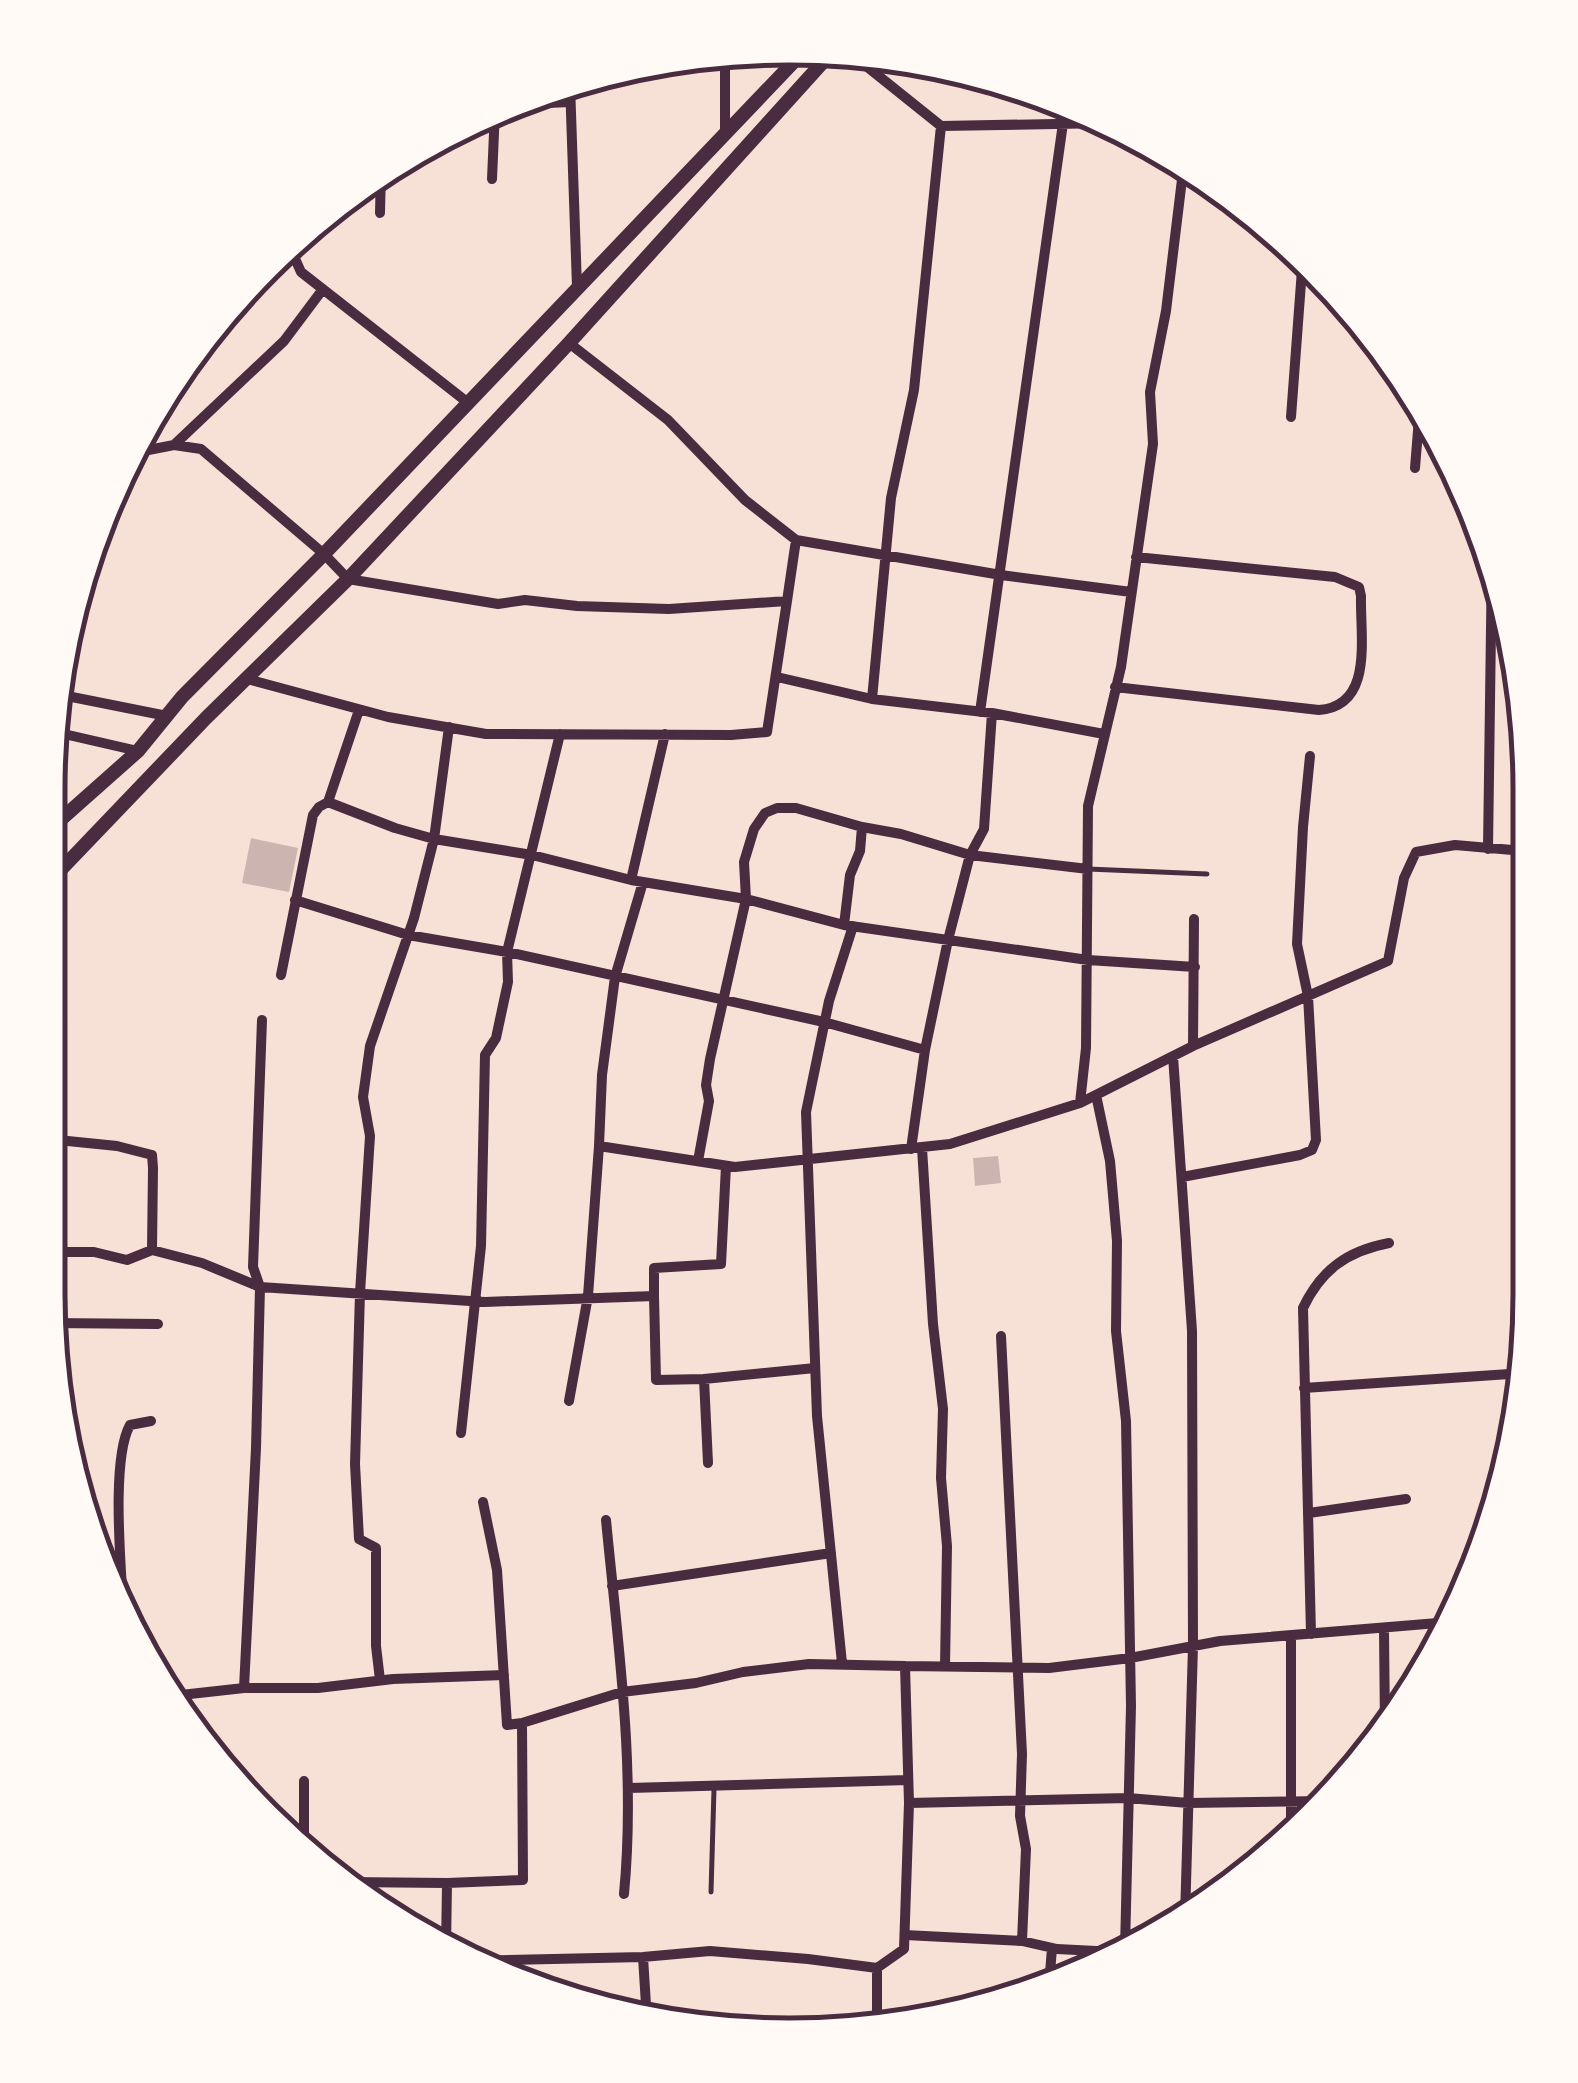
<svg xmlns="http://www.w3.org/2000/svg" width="1578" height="2083" font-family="'Titillium Web',sans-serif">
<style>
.building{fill:#ccb4b1}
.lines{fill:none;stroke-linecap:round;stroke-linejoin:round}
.service{stroke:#4a2c40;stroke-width:5}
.minor{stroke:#4a2c40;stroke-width:10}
.tertiary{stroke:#4a2c40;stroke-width:14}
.rim{fill:none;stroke:#4a2c40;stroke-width:5}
</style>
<rect width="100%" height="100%" fill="#f7e1d7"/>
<path class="building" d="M251,838L298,848L289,892L242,883Z
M998,1156L1001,1183L975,1186L973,1158Z"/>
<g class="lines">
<path class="service" d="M1088,869L1207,874
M711,1892L714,1789"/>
<path class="minor" d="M850,53L941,126L914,390L891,498L872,699
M570,84L577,287
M503,105L570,102
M941,126L1109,123
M725,134V54
M492,179L495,110
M380,213L381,170
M292,252L301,272L467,402
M569,343L668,420L745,500L796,540
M1291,417L1303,256
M174,445L284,341L323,289
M128,454L174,445L201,449L324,554L348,579L498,604L525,600L577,606L669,609L787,601L796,540L1001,575L1131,592
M1415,468L1420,406
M777,677L872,699L992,713L1104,734
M247,679L388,717L486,734L731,735L767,732L787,601
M1115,687L1319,710C1374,706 1360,638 1361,596L1359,587L1335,577L1136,557
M57,694L167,716
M980,712L1066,102
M51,731L138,751
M328,802L395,828L434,839L532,855L631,880L746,899L844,925L1088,960L1195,967
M1488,849L1492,555
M631,880L665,734
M295,900L408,935L507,952L824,1022L925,1050
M844,925L850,875L860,851L862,827
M281,975L313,815L319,807L328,802L359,710
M1193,1046L1194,919
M1173,1056L1192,1331L1193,1646L1185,1918
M1096,1095L1110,1161L1117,1241L1116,1331L1126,1421L1131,1706L1125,1948
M1080,1103L1086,1048L1088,806L1121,667L1153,444L1150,392L1166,311L1184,163
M599,1146L602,1075L615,977L643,882
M922,1148L933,1324L943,1409L941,1478L947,1546L945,1666
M911,1149L925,1050L948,940L970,855L984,829L992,713
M698,1161L709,1101L706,1085L710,1059L746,899L744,862L754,829L765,813L777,808H796L862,827L901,834L970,855L1088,869
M1182,1177L1300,1155L1312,1150L1316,1140L1308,996L1297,944L1303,827L1310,756
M152,1250L202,1263L260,1287L485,1302L654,1296V1268L721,1264L726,1166
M48,1252H94L127,1260L152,1250L153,1168L152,1155L117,1146L48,1139
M654,1296L656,1380L704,1379L708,1463
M51,1323L158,1324
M1001,1336L1022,1754L1020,1816L1026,1849L1022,1941
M704,1379L815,1368
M1304,1388L1524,1373
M61,1398L68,1406L66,1435
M569,1401L588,1296L599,1146L735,1167L950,1144L1080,1103L1193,1046L1388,961L1404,878L1416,852L1455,845L1524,851
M461,1433L481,1246L485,1055L496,1038L508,982L507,952L560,734
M483,1502L497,1570L507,1725L522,1723
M1309,1513L1406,1499
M606,1520C618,1645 636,1769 624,1894
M612,1586L831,1553
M123,1607C121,1565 111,1459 130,1425L151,1421
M1384,1630L1385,1729
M1311,1634L1303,1308C1321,1270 1347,1251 1389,1243
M1291,1636V1831
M842,1663L817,1416L806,1112L829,1001L853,926
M905,1666L1049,1668L1130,1658L1220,1641L1450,1622
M380,1680L376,1646V1548L359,1539L355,1464L360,1293L370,1136L363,1097L370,1046L414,918L434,839L449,727
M244,1688L256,1448L260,1287L253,1267L262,1020
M172,1696L244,1688H318L393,1679L504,1675
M629,1788L908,1780
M909,1803L1128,1798L1188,1803L1326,1801
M304,1854V1781
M346,1882L447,1883
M905,1935L1022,1941L1057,1949L1116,1952
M446,1949L447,1883L523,1880L522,1723L622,1692L696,1683L743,1672L809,1664L905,1666L909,1803L904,1949L877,1968L808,1959L710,1951L643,1957L467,1961
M643,1957L647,2021
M1049,1986L1052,1948
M877,2026V1968"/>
<path class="tertiary" d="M49,830L138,751L182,697L324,554L806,49
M49,882L206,718L348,579L569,343L832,52"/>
</g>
<path d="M0 0H1578V2083H0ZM789 65H789A724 724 0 0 1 1513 789V1294A724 724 0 0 1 789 2018H789A724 724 0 0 1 65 1294V789A724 724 0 0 1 789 65Z" fill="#fffaf5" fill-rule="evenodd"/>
<path class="rim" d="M789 65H789A724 724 0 0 1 1513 789V1294A724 724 0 0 1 789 2018H789A724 724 0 0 1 65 1294V789A724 724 0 0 1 789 65Z"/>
</svg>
